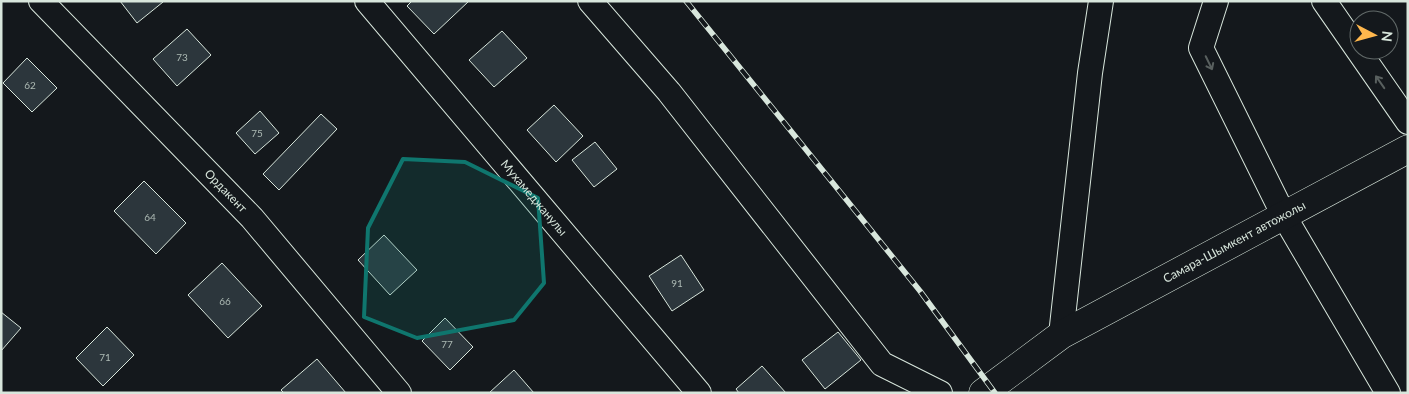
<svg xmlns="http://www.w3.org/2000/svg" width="1409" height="394" font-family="Lato,sans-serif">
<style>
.building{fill:#2c363c;stroke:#d8e6dc}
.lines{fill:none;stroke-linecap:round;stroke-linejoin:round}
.minor-casing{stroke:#d8e6dc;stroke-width:26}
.major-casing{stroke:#d8e6dc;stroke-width:29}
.minor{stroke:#14181c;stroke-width:24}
.major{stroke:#14181c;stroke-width:28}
.rail-casing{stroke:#d8e6dc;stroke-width:5.5}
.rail{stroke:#14181c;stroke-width:4;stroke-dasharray:11;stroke-linecap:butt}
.oneway{stroke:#59605f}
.marked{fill:#0f766e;fill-opacity:0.2;stroke:#0f766e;stroke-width:4;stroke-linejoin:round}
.labels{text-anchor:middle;stroke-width:4;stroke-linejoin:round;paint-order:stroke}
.number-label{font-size:10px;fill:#adbab4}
.street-label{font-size:12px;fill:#d8e6dc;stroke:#14181c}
</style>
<rect width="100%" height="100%" fill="#14181c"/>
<path class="building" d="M120,1H162L163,2L137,23Z
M412,1H469L434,34L407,6Z
M187,29L211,55L177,86L153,59Z
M502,31L527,58L494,87L469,60Z
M27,58L57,88L32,112L3,83Z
M554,105L583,136L556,162L527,130Z
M260,111L279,133L255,154L236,133Z
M321,114L337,129L279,190L263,174Z
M595,142L617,169L594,187L572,160Z
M144,181L186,223L156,254L114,211Z
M384,235L417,270L390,295L358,260Z
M681,255L704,290L672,311L649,276Z
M222,263L262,306L228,338L188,295Z
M1,312L21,328L1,351Z
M445,318L473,347L450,370L422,341Z
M107,327L134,355L103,386L76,358Z
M838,332L861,360L825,389L802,360Z
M317,359L346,393H284L281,390Z
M762,366L786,393H739L736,389Z
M514,370L534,393H489Z"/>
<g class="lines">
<g class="minor-casing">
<g id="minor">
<path id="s1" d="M41,1L252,218L399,393"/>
<path id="s2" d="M367,1L699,393"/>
<path d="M590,1L669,92L882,364L940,393"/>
<path d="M1216,1L1201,48L1284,216L1388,393"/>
<path d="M1324,1L1408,122"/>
<path d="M1061,335L1090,73L1101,1"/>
</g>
</g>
<g class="major-casing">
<g id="major">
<path id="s3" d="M983,393L1061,335L1408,149"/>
</g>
</g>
<use href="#minor" class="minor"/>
<use href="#major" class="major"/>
<g class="rail-casing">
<path id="rail" d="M686,1L920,291L995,393"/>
</g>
<use href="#rail" class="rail"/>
</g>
<defs><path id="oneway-shaft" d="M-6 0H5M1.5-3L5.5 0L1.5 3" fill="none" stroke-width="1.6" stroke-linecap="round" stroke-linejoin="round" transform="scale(1.25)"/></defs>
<g class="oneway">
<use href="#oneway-shaft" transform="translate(1209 63) rotate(64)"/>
<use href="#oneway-shaft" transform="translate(1380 82) rotate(-125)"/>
</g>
<path class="marked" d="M403,159L465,162L538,198L544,283L514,320L417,338L364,317L368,228Z"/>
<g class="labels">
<g class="number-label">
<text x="182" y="61">73</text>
<text x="30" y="89">62</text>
<text x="257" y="137">75</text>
<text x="150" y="221">64</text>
<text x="677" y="287">91</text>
<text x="225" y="305">66</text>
<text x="447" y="348">77</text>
<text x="105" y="361">71</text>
</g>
<g class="street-label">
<text dy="4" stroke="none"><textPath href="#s1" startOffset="265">Ордакент</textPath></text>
<text dy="4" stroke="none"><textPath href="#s2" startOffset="258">Мухамеджанулы</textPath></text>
<text dy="4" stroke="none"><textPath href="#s3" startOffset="294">Самара-Шымкент автожолы</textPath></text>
</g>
</g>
<rect width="1409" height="394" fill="none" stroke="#d8e6dc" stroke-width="5"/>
<g transform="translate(1374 35) rotate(96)"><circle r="24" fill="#14181c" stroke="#626a69"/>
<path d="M0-4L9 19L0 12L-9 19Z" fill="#ffb74d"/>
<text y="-8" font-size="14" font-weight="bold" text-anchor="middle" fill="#d8e6dc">N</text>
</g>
</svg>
